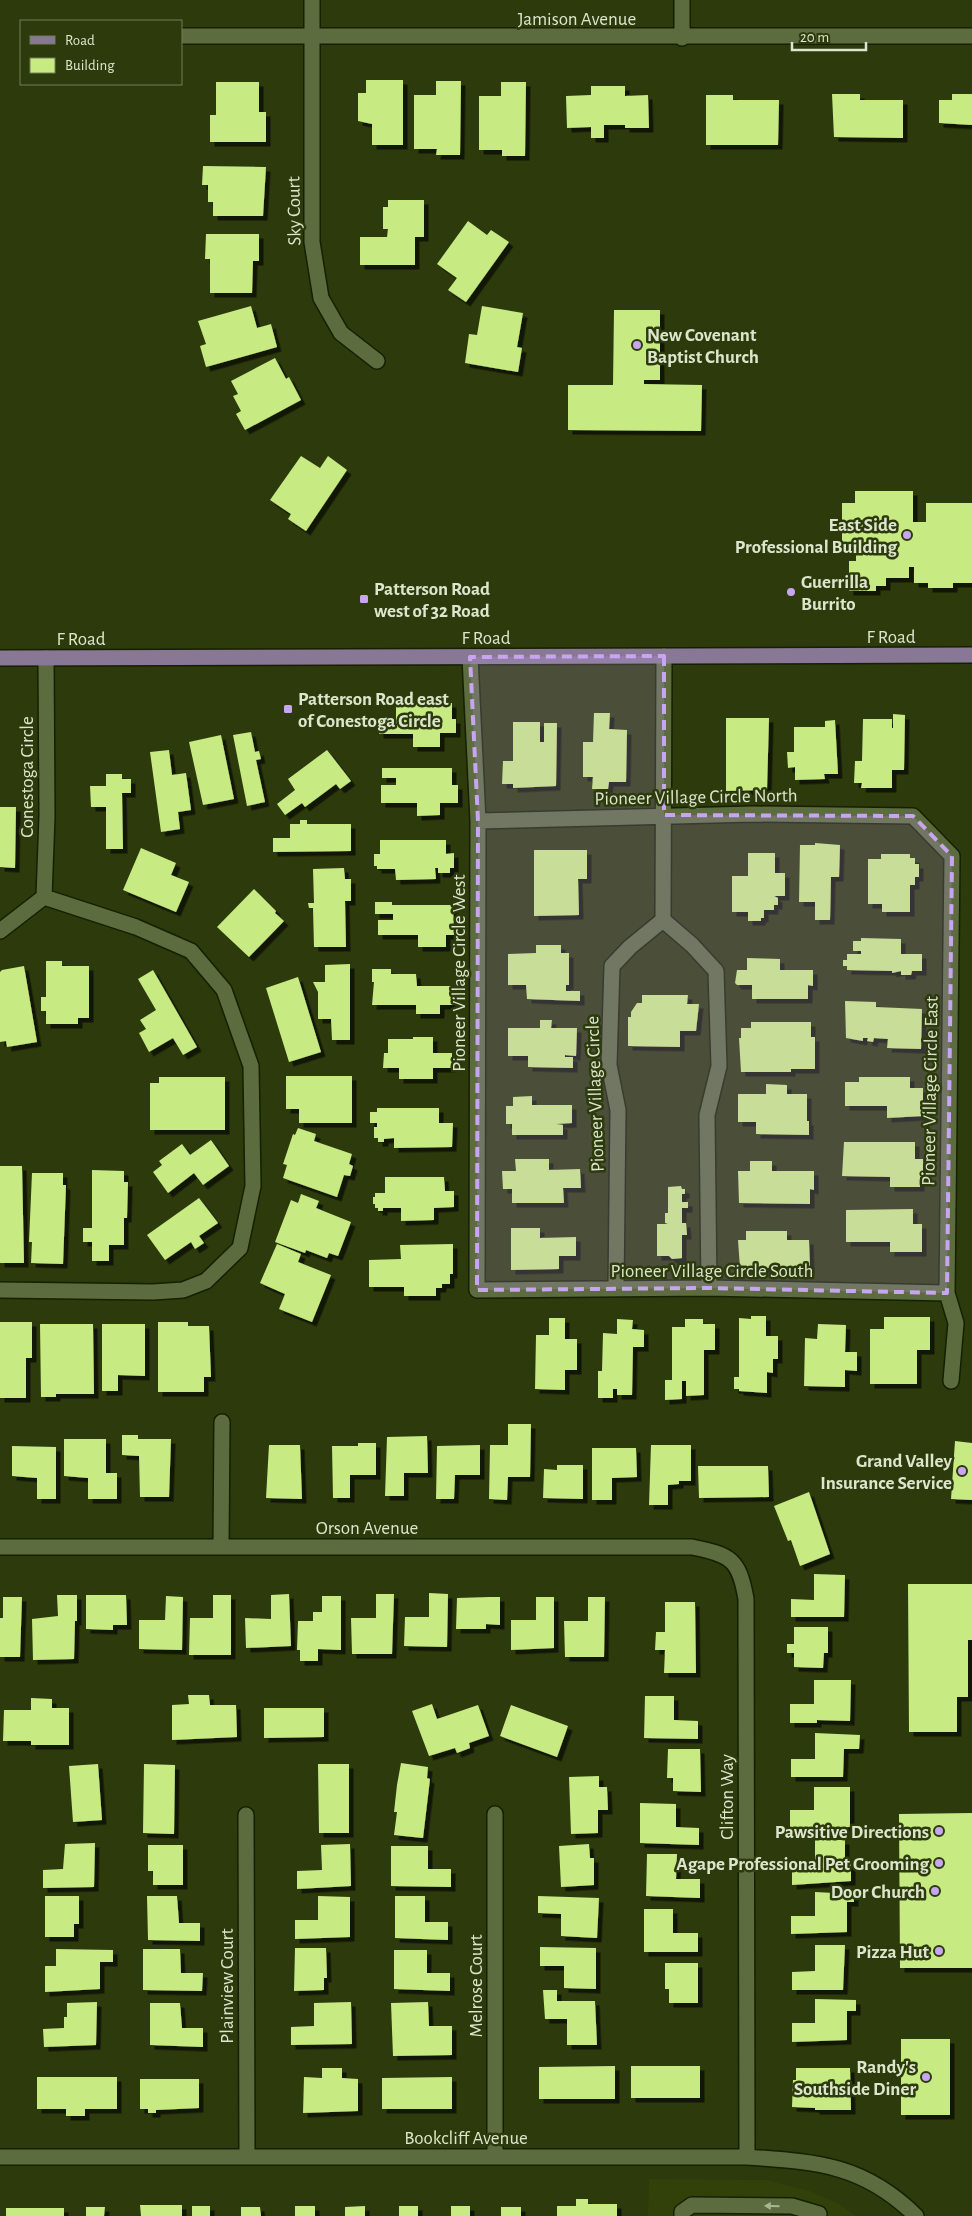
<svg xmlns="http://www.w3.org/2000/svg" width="972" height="2216" font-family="'Alegreya Sans',sans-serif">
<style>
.built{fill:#314109}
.building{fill:#c7eb82;filter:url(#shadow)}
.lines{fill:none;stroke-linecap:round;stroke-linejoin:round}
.minor-casing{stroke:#162000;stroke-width:18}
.major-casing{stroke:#162000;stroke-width:18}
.minor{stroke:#5c6c3f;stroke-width:15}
.major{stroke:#887795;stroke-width:15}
.oneway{fill:#a9b594}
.marked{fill:#c7a6ef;fill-opacity:0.2;stroke:#c7a6ef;stroke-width:4;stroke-dasharray:10 6;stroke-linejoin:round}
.poi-dot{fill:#c7a6ef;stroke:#2c3a0c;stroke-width:2}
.labels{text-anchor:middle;stroke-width:5;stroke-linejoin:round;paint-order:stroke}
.street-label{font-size:19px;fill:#dce6cd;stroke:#2c3a0c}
.poi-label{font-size:19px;font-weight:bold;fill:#dce6cd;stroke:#2c3a0c;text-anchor:end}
</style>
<defs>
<filter id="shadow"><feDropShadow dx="4.5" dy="4.5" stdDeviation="0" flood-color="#0009"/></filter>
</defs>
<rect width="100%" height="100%" fill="#2c3a0c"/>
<path class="built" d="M649,2179L766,2180L810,2191L839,2204L857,2216H648Z"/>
<path class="building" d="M366,80H403V145H372V124L358,121V93H366Z
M436,81H461L460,155H436L437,149H414V95H436Z
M216,82H259V112H266V142H210V115H216Z
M501,82H526L525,156H502V150H479V96H501Z
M591,86H625V96L648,95L649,128H625V125H604V138H591V127L567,128L566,96L591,95Z
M832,94H860V100H903V138L834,137Z
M952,94H972V125L939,123V100H952Z
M706,95H733V100H779L778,145H706Z
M203,166L266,167L263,216H213V202H208V185H202Z
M388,200H424V237H415V265H360V237H387L388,229H383V207H388Z
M468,221L487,235L491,230L509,242L466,302L448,290L457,278L437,264Z
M206,234H259V261H253L252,293H210V259H205Z
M251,306L257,328L271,324L277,347L206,367L200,346L206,344L198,321Z
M482,306L523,313L517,347L522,348L518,372L465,363L469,334L477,335Z
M614,310H660V380H644V384L702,385L701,431L568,430V385H613Z
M275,358L286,379L289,377L301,400L245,430L236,414L241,411L233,396L238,394L231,381Z
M301,456L320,468L328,456L347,470L306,531L288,519L291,514L270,500Z
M855,491H913V522H926V503H972V583H953V588H928V583H914V567H909V578H886V586H876V591H849V561H856V547H842V503H855Z
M396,703H452V719H456V733H440V747H413V734H379V719H396Z
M594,713H610L609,729L627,730L626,782H609L608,789H592L593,777H583V742H593Z
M893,714L905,715L904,770H892V788H861L862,783H854L855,761H862L863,719H892V728H893Z
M726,718H769L767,790L726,791Z
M835,720L838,774H824L825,779L795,780V767L788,768L787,752H794V727H825V721Z
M513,722H540V742H544V723H557L556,786L513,788V784H502L503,761H513Z
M251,732L255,752L259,751L261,759L256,760L265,802L247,806L233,735Z
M221,735L234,799L203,805L189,742Z
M169,750L172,775L186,773L191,810L178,812L180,829L161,832L150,752Z
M327,750L351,781L340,789L336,784L305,807L302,803L285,815L277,804L295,790L288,779Z
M382,768H452V785H458V803H440V815L417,816V803H381V785H396V778H382Z
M106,774H122V779H131V793H122L123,849H106V807H91L90,786H106Z
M0,807H16L15,868L0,867Z
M300,820H307V824H351V851L273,852V838H290V824H300Z
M380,840H446V854L454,853V868H450V873H438V868H435L436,879L396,880L395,869H377V866H374V854H380Z
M815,843L840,845L839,877H831L830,920H815V902H799L800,845H815Z
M141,848L176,863L171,875L189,882L176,912L123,890Z
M534,850H587V879H578L579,915L534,916Z
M748,853H775V873H785V896H774L778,898V905H774V910H764V918H761V921H748V912H732V876H748Z
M881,854H910V858H915V864H919V877H915V885H910V912H882V904H868V859H881Z
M344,868L345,879H351V901H345L346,947H314L313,908H309L308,903H314L313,869Z
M254,889L276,911L275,913L284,921L249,957L217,927Z
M375,902H392V905H453L454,935H446V947H418V935H378V920H393V914H375Z
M861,938L901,939V954H922V971H912L911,975H901V971L892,973V971L847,970V966H843V960H847V954H861V951H853V941H861Z
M536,945H561V953H569V985H566V991H580V1001L527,999L526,985H508V954L536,953Z
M747,958L780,959V970H813V986L808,985V999H752V985H737L735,983L737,970H747Z
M46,961H62V966H89V1018H78V1024H46V1011H41V997H46Z
M350,964V1040H332L331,1019H318V992L313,982H325V965Z
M24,966L37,1042L7,1047L6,1041L0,1042V972L2,970Z
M372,969H391V974H416L417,986H453L454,1005H440V1014H416V1005H372L374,982H372Z
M153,970L197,1047L183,1055L173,1038L149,1052L139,1033L146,1029L140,1020L156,1010L138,979Z
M298,977L321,1052L289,1062L266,988Z
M642,995H688L687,1004H699L696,1031H680V1047L628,1046V1017H631V1012L637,1003H642Z
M845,1001L876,1002V1007L922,1009L921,1049L887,1048L888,1039L874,1038L873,1042L867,1041L868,1038H863V1041L846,1038Z
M540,1020H552L551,1028H577L576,1056L565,1055V1057H573V1068L528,1067V1056H508V1028H540Z
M751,1022H811V1037H815V1069H791V1072H741L739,1038H741V1028H751Z
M413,1037H433V1053H452V1068H433V1079H399V1068H383L384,1053H388V1039H413Z
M286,1076H352V1123H299V1109H286Z
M159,1077H225V1130H150V1083H159Z
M859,1077H910V1088H923V1116L887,1118V1106H845V1082H859Z
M766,1084L787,1085V1094H807V1121H809V1135L756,1134V1122H738V1094H766Z
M532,1096V1105H572V1123L556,1124L563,1125V1135H512V1124H506V1106H513V1097Z
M377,1108H439V1123H453L452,1147L394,1148V1138L384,1139V1142H378V1138H374V1127H377V1123H370V1112H377Z
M298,1128L316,1134L314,1141L352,1154L349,1164L353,1166L350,1176L344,1175L337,1197L283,1178L287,1165L283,1164L293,1134L295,1135Z
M211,1140L229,1166L203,1185L194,1173L168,1193L153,1172L162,1165L159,1161L182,1144L190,1155Z
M844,1142H915V1159H923V1177H920V1187H890V1177L842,1176Z
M515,1159H549V1170L580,1169L581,1188H563L564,1203H512V1189H503L502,1171H516Z
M750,1161H772V1171H814V1190L810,1189V1204L739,1203L738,1171H750Z
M0,1166H22L24,1263H0Z
M92,1170L124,1171V1182H128L127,1218H124V1245H109V1261H92V1242H83V1228H92Z
M32,1173H63V1185H66L63,1264L31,1263L32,1242H29Z
M385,1177H444L445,1191H454V1207L434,1208V1220L401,1221V1208H383V1211H378V1208H375V1204H373V1197H375V1193H385Z
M681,1186L682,1189H685V1194H682V1202H688V1208H682V1223H686L687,1235H682V1258L672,1259L669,1256H657V1224H668L665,1223V1213H668V1187Z
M301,1194L319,1201L316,1208L351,1222L338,1256L329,1253L327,1258L306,1250L305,1253L275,1242L291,1200L298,1203Z
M199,1198L218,1223L199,1236L204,1243L195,1249L191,1242L165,1260L147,1235Z
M913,1209V1224H922V1252H890V1242H846V1210Z
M511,1228H540V1238L576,1237V1256H559V1269L511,1270Z
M746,1231H787V1240H809L810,1268H740L738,1240H746Z
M277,1244L301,1254L298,1262L331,1275L312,1322L279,1309L285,1294L260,1283Z
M453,1244V1274H450V1284H442V1288H436V1296H404V1287H369V1260L401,1259L400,1245Z
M751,1316H766V1336H778V1359H773V1373L767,1372V1393L739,1391V1389H734V1377H739V1318L751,1319Z
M884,1317H930V1350H917V1384H870V1329H884Z
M549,1318H565V1339H577V1370H565V1390L535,1389L536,1335H549Z
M617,1319L633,1320L632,1329L644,1330V1347H633L632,1395H617V1389H613V1398H598V1371H602L603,1333L617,1334Z
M685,1319H703V1324H715V1350H704V1395L686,1396V1381H682V1399L665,1400V1380H672V1327H685Z
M0,1322H32V1358H26V1398H0Z
M158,1322H188V1326H209L211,1377H204V1392H158Z
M40,1324H93L94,1394H56V1397H41Z
M102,1324H145V1376L118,1375V1391H102Z
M818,1324L846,1325L845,1352H857V1371L845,1370V1387L804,1386L805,1338L817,1339Z
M508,1424H531L530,1477H508L507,1500L489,1499L490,1445H508Z
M122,1435H138V1439H171L169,1497H140L139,1456L122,1455Z
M427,1436L428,1473H404V1496H385L387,1437Z
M64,1439H106V1473H117V1499H88V1478L64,1476Z
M955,1441L972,1443V1500L951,1499Z
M358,1443H376V1475H350V1498H333L332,1446H358Z
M269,1445H300L302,1499L266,1498Z
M480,1445V1475H455L454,1499H436L437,1446Z
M651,1445H691V1481H679V1484L668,1485V1505H649Z
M12,1446L56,1447V1499H37V1478L12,1476Z
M592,1448H636L637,1477L612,1478V1500H592Z
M557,1465H583V1499L543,1498L544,1469L557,1470Z
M698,1466H768L769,1497L699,1498Z
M809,1492L830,1554L800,1566L791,1540L788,1541L774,1506Z
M814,1574L845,1575L844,1617H791V1599L814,1600Z
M908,1584H972V1640H968V1697H957V1732H909Z
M429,1593L448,1594L447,1647L404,1646L405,1617H429Z
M289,1594L291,1646L246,1648L245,1618L271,1619V1595Z
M376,1594H394L392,1654H352L351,1618H376Z
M57,1595H77V1621H75L74,1659L33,1660L32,1619L58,1616Z
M86,1595H126L127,1625H113V1630L86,1629Z
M213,1595H231V1655H189L190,1618H213Z
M166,1596L183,1597L182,1650L139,1649V1620H165Z
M322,1596H341V1650L318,1649V1661H300V1650H297L298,1621H313V1612H322Z
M3,1597H22L20,1657H0V1618H3Z
M490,1597H500V1625L486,1624V1629H456L457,1598Z
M536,1597H554V1648L511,1650V1620H536Z
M588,1597H605L604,1657H565L564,1621H588Z
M665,1602H695L696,1673H664L665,1650H655L656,1632H665Z
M794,1627H828V1653H824L823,1668L794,1667V1653H787V1644H794Z
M814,1680H851L850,1721L817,1720V1723H790V1704H814Z
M188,1695H209L210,1705H236L237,1737L172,1740V1705L189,1704Z
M645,1696H674V1720L698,1721V1739L644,1738Z
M31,1698L52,1699V1708H69V1745H31V1741H3L4,1710H31Z
M432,1704L437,1719L478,1705L489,1736L469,1743L470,1748L457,1753L455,1748L429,1756L412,1711Z
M511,1705L568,1726L557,1757L500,1736Z
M264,1708H324V1737L264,1738Z
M815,1733L860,1735L859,1749H844L843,1777H791V1759H815Z
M668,1749H700L701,1792L673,1791V1778H667Z
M401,1763L428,1767L427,1778L430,1779L423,1838L394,1835L397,1812H394L397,1785Z
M98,1764L102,1820L73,1822L69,1766Z
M144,1764L175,1765L174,1834L143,1833Z
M318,1764H349V1833H319Z
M599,1776V1787H607L608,1810H598V1833L571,1834L569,1777Z
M814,1787H850V1827L790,1829V1810H814Z
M640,1803L676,1804V1827L699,1828V1845L640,1843Z
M972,1813V1968H900L899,1814Z
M815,1840H845V1862L851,1861V1881L792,1885V1865H815Z
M95,1843L94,1887L43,1888V1870L63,1869L65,1844Z
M350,1844L351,1886L297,1889V1871L322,1870L321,1845Z
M589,1844L590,1858H594V1885L561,1887L559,1846Z
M148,1845H183V1885H153V1871H148Z
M391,1846H428V1869H451V1887L391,1886Z
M647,1854H677L676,1879H700V1898L646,1896Z
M815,1892L854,1894V1902H847V1932L791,1934V1916H815Z
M45,1896H79V1924H74V1937H45Z
M147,1896H177L179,1923H200V1941L148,1940Z
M318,1896L350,1897V1937L295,1939V1920H318Z
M395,1896H425V1922H448V1940L395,1938Z
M538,1896L599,1898L597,1938L561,1936V1914L538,1913Z
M644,1909H673V1933H698V1952H644Z
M815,1945H845L843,1990H792V1972L815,1971Z
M540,1947L596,1948V1989L564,1988V1966H540Z
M295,1948H326L327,1978H324V1990L294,1991Z
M56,1949L113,1950V1962H100V1989L45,1992V1966H56Z
M143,1949H180L181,1973H203L202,1991L143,1990Z
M394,1950H427V1973H450V1991L394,1989Z
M665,1963H698V2003H669V1989H665Z
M543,1990H557V2001H595L597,2045H567V2019H545Z
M815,1999L856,2000V2011H847V2040L792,2042V2023H815Z
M97,2002L96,2045L44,2047L43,2029L64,2028V2017H67V2003Z
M351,2002L352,2044L291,2045V2027L314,2026V2003Z
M428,2002L429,2026H452V2055L393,2056L391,2003Z
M150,2003H180L182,2028H203V2047L150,2045Z
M901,2039H950V2115H901Z
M615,2066V2099H539V2067Z
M631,2066H700V2098H631Z
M322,2068H342V2078L358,2079V2111L303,2113L304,2077L322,2078Z
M796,2068H850L851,2110H815V2108L792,2107L793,2080H796Z
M37,2077H117V2109H85V2116H66V2109H37Z
M452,2077V2109H382V2078Z
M140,2079H199V2108L156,2110V2113H148V2109H140Z
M576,2199H588V2204H617V2216H557V2206H576Z
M140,2205H182V2216H141Z
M192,2206H210V2216H192Z
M295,2206H315V2216H295Z
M365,2206V2216H345V2207Z
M399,2206H418V2216H399Z
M451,2206H470V2216H451Z
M86,2207H105L104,2216H86Z
M241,2207H260L261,2216H241Z
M501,2207H521V2216H501Z
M6,2208H64V2216H6Z"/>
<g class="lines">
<g class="minor-casing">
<path id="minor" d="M312,0V242L321,298L341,333L377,361
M682,0V38
M181,36H972
M664,656L663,920L692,945L716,971L719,1066L707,1115L709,1288
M470,657L478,821L477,1290L709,1288L947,1293
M478,821L753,814L913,816L952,856L947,1293L956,1323L951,1381
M44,897L47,816L46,658
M0,931L44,897
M616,1289L618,1110L609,1065L612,966L630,947L663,920
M0,1290L153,1292L183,1290L206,1281L240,1248L253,1186L251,1066L224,990L191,951L136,927L44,897
M0,1547H692C731,1555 739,1559 746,1599L747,2157
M221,1547L222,1422
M495,1814V2157
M246,1815L247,2157
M0,2157H747C817,2162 863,2164 916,2216
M682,2216V2212L692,2205L792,2206L819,2214"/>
</g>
<g class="major-casing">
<path id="major" d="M0,658L972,655"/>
</g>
<use href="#minor" class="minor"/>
<use href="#major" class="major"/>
</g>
<defs><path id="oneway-solid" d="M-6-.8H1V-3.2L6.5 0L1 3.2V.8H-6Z" transform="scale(1.25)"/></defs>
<use class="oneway" href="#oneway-solid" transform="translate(772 2206) rotate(-179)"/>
<path class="marked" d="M664,656V815L913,816L952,856L947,1293L709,1288L477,1290L478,821L470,657Z"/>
<g class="poi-dot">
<circle cx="637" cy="345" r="5"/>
<circle cx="907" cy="535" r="5"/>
<circle cx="791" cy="592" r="5"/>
<rect x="359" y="594" width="10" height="10" rx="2.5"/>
<rect x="283" y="704" width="10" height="10" rx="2.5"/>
<circle cx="962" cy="1471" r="5"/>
<circle cx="939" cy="1831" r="5"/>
<circle cx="939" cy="1863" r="5"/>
<circle cx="935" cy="1891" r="5"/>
<circle cx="939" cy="1951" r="5"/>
<circle cx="926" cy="2077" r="5"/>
</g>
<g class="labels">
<g class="street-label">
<text x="577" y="25">Jamison Avenue</text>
<text transform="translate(293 211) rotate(-91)" y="7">Sky Court</text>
<text x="891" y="643">F Road</text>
<text x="486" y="644">F Road</text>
<text x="81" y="645">F Road</text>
<text transform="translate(26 777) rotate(-90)" y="7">Conestoga Circle</text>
<text transform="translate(696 796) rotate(-1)" y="7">Pioneer Village Circle North</text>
<text transform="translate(458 973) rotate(-90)" y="7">Pioneer Village Circle West</text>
<text transform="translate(929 1091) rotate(-89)" y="7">Pioneer Village Circle East</text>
<text transform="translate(594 1094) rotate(-92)" y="7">Pioneer Village Circle</text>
<text x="712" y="1277">Pioneer Village Circle South</text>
<text x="367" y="1534">Orson Avenue</text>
<text transform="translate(726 1797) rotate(-90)" y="7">Clifton Way</text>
<text transform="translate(226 1986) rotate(-90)" y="7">Plainview Court</text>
<text transform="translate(475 1986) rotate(-90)" y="7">Melrose Court</text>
<text x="466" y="2144">Bookcliff Avenue</text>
</g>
<g class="poi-label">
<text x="647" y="341" text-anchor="start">New Covenant<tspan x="647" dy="22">Baptist Church</tspan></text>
<text x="897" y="531">East Side<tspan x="897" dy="22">Professional Building</tspan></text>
<text x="801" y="588" text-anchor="start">Guerrilla<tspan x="801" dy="22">Burrito</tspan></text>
<text x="374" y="595" text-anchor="start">Patterson Road<tspan x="374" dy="22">west of 32 Road</tspan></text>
<text x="298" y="705" text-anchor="start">Patterson Road east<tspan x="298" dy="22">of Conestoga Circle</tspan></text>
<text x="952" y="1467">Grand Valley<tspan x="952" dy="22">Insurance Service</tspan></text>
<text x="929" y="1838">Pawsitive Directions</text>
<text x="929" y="1870">Agape Professional Pet Grooming</text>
<text x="925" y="1898">Door Church</text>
<text x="929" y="1958">Pizza Hut</text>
<text x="916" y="2073">Randy's<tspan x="916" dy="22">Southside Diner</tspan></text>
</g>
</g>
<rect x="20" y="20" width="162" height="65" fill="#2c3a0c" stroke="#727f59"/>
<rect x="30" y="36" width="25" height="8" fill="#887795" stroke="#727f59"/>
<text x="65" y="45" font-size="15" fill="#dce6cd">Road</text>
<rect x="30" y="58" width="25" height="15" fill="#c7eb82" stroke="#727f59"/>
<text x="65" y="70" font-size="15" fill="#dce6cd">Building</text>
<path d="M792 42v8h74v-8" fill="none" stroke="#dce6cd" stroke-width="2.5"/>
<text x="800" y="42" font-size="15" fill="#dce6cd" stroke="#2c3a0c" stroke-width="4" paint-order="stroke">20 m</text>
</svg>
